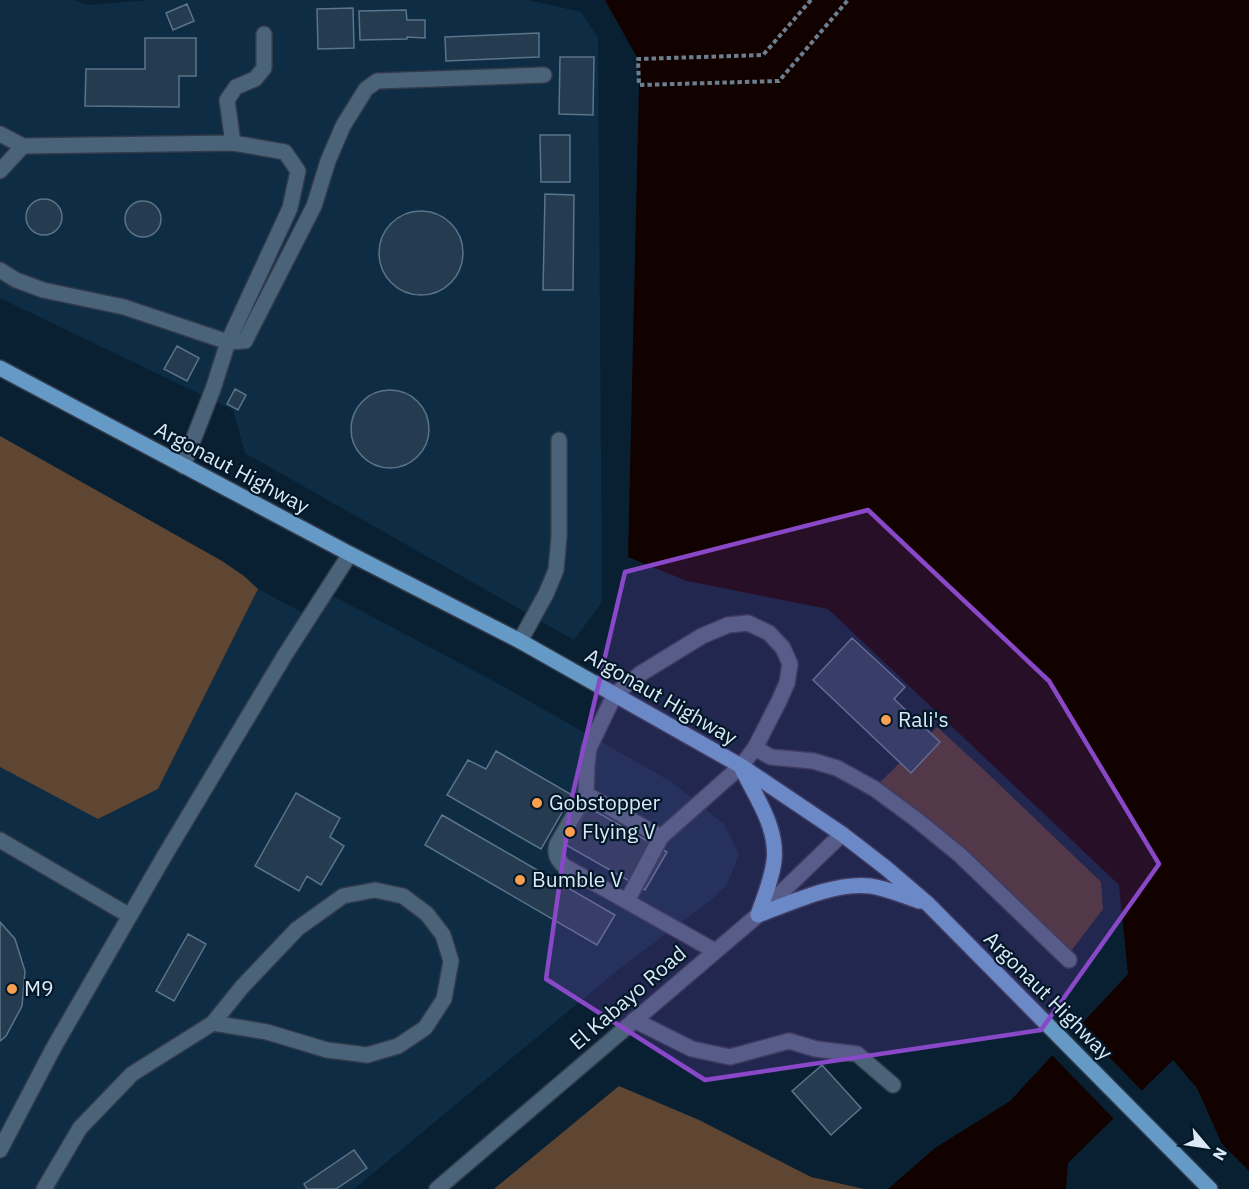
<svg xmlns="http://www.w3.org/2000/svg" width="1249" height="1189" font-family="'IBM Plex Sans',sans-serif">
<style>
.built{fill:#0e2c43}
.green{fill:#453529}
.forest{fill:#5f4633}
.water{fill:#110200}
.pier{fill:#092033}
.building{fill:#253c50;stroke:#5b748a;stroke-width:1.5}
.lines{fill:none;stroke-linecap:round;stroke-linejoin:round}
.lane-casing{stroke:#303a4a;stroke-width:18}
.street-casing{stroke:#303a4a;stroke-width:18}
.secondary-casing{stroke:#303a4a;stroke-width:18}
.primary-casing{stroke:#303a4a;stroke-width:18}
.path{stroke:#6c7f8f;stroke-width:4;stroke-dasharray:4.5 3;stroke-linecap:butt}
.lane{stroke:#4b6379;stroke-width:15}
.street{stroke:#4b6379;stroke-width:15}
.secondary{stroke:#4b6379;stroke-width:15}
.primary{stroke:#659ac6;stroke-width:15}
.marked{fill:#8948c7;fill-opacity:0.2;stroke:#8948c7;stroke-width:4.5;stroke-linejoin:round}
.poi-dot{fill:#fa9f4f;stroke:#021728;stroke-width:2}
.labels{text-anchor:middle;stroke-width:4.5;stroke-linejoin:round;paint-order:stroke}
.street-label{font-size:21px;fill:#dbe9f6;stroke:#021728}
.poi-label{font-size:21px;fill:#dbe9f6;stroke:#021728;text-anchor:start}
</style>
<rect width="100%" height="100%" fill="#092033"/>
<path class="built" d="M0,0H75L88,5L150,0H528L581,12L598,38L602,602L574,640L245,453L233,410L0,298Z
M258,589L307,615L335,597L497,683L672,782L724,824L739,854L727,885L711,900L618,970L354,1189H0V767L98,819L158,789Z"/>
<path class="green" d="M937,727L983,769L1101,882L1103,909L1065,959L878,784Z"/>
<path class="forest" d="M0,436L222,561L244,576L258,589L158,789L98,819L0,767Z
M619,1086L699,1120L811,1177L864,1189H494Z"/>
<path class="water" d="M605,0H1249V1171L1222,1144L1197,1088L1173,1060L1068,1163L1066,1189H888L935,1148L1010,1101L1128,974L1119,885L828,609L687,581L628,557L639,85L638,59Z"/>
<path class="pier" d="M1077,1024L1144,1093L1115,1120L1050,1053Z"/>
<path class="building" d="M187,4L194,21L173,30L166,13Z
M353,8L354,48L318,49L317,9Z
M406,10L407,20H425V38L407,37V39L360,40L359,11Z
M539,33V57L446,61L445,37Z
M145,38H196V76H179V107L85,106L86,69H145Z
M560,57H594L593,115L559,114Z
M540,135H570V182H541Z
M545,194L574,195L573,290H543Z
M26 217a18 18 0 1 1 36 0a18 18 0 1 1-36 0Z
M125 219a18 18 0 1 1 36 0a18 18 0 1 1-36 0Z
M379 253a42 42 0 1 1 84 0a42 42 0 1 1-84 0Z
M177,346L199,358L187,381L164,369Z
M235,389L246,395L238,410L227,404Z
M351 429a39 39 0 1 1 78 0a39 39 0 1 1-78 0Z
M852,638L905,687L894,699L940,742L911,773L813,680Z
M496,751L572,795L541,849L447,795L468,760L486,769Z
M296,793L340,818L330,837L344,846L321,885L307,876L299,891L255,866Z
M588,807L667,852L645,890L566,845Z
M442,815L615,915L597,945L425,845Z
M0,922L15,939L25,971L22,1006L6,1036L0,1041Z
M188,934L206,944L174,1001L156,991Z
M822,1065L861,1108L831,1135L792,1091Z
M354,1150L367,1168L336,1189H307L304,1184Z"/>
<g class="lines">
<g class="lane-casing">
<path id="lane" d="M233,143L227,100L236,87L255,79L264,68V34
M228,342L245,341L314,206L328,161L343,126L366,89L377,81L544,75
M520,641L546,594L556,570L559,537V440
M755,748L771,757L813,761L837,768L875,789L917,820L960,855L1069,960
M586,794L661,837
M0,840L130,916
M627,901L661,837L741,766L755,748L779,701L787,683L790,664L783,648L769,633L748,623L728,625L702,636L640,674L615,694L589,748L587,765L586,794L557,844C554,854 557,859 564,866L715,951
M634,1020L692,1049L730,1057L789,1041L816,1049L857,1054L893,1085
M0,1150L54,1047L165,855L285,655L350,554
M44,1189L80,1128L132,1074L213,1023L242,987L297,929L343,896L375,890L403,896L427,914L443,935L451,961L444,999L425,1028L398,1046L367,1055L327,1050L267,1032L213,1023"/>
</g>
<g class="street-casing">
<path id="street" d="M0,134L23,146
M0,171L23,146L233,143L285,152L298,171L290,208L228,342L213,389L183,466
M0,270L16,280L43,290L124,307L228,342"/>
</g>
<g class="secondary-casing">
<path id="secondary" d="M437,1189L758,915L842,834"/>
</g>
<g class="primary-casing">
<path id="primary" d="M0,368L350,554L520,641L741,766L842,834L886,868L928,904L1210,1189
M742,769C756,797 778,828 774,861C772,879 764,897 758,915
M758,915C791,903 834,882 870,886C887,888 903,896 919,901"/>
</g>
<path class="path" d="M811,0L763,55L638,59L639,85L779,81L848,0"/>
<use href="#lane" class="lane"/>
<use href="#street" class="street"/>
<use href="#secondary" class="secondary"/>
<use href="#primary" class="primary"/>
</g>
<path class="marked" d="M868,510L1049,681L1159,864L1041,1030L705,1080L546,979L572,797L625,572Z"/>
<g class="poi-dot">
<circle cx="886" cy="720" r="6"/>
<circle cx="537" cy="803" r="6"/>
<circle cx="570" cy="832" r="6"/>
<circle cx="520" cy="880" r="6"/>
<circle cx="12" cy="989" r="6"/>
</g>
<g class="labels">
<g class="street-label">
<text transform="translate(232 468) rotate(28)" y="7">Argonaut Highway</text>
<text transform="translate(661 697) rotate(30)" y="7">Argonaut Highway</text>
<text transform="translate(1048 996) rotate(45)" y="7">Argonaut Highway</text>
<text transform="translate(628 998) rotate(-41)" y="7">El Kabayo Road</text>
</g>
<g class="poi-label">
<text x="898" y="727">Rali's</text>
<text x="549" y="810">Gobstopper</text>
<text x="582" y="839">Flying V</text>
<text x="532" y="887">Bumble V</text>
<text x="24" y="996">M9</text>
</g>
</g>
<g transform="translate(1207 1147) rotate(119)" stroke="#021728" stroke-width="4.5" paint-order="stroke">
<path d="M0-4.5L10 22L0 15L-10 22Z" fill="#dbe9f6"/>
<text y="-9" font-size="16" font-weight="bold" text-anchor="middle" fill="#dbe9f6">N</text>
</g>
</svg>
